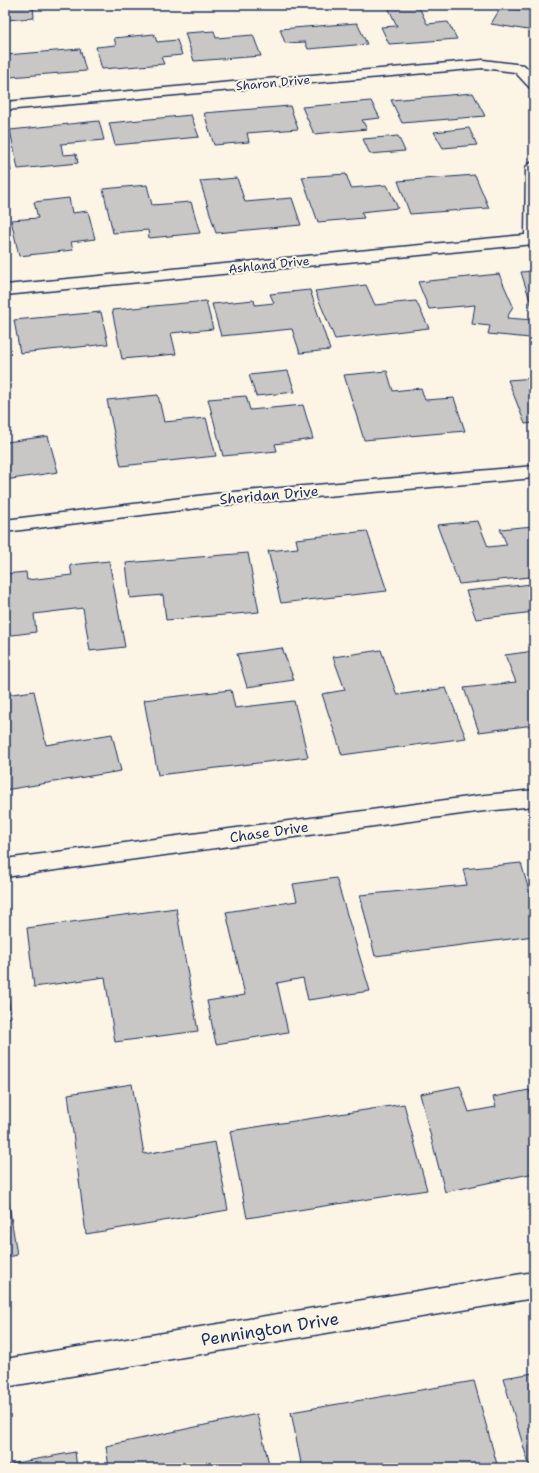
<svg xmlns="http://www.w3.org/2000/svg" width="539" height="1473" font-family="'Shantell Sans',sans-serif">
<style>
.building{fill:#c8c7c6;stroke:#1b2f5e}
.lines{fill:none;stroke-linecap:round;stroke-linejoin:round}
.minor-casing{stroke:#1b2f5e;stroke-width:3}
.minor{fill:#fcf5e5;fill-rule:evenodd}
.labels{text-anchor:middle;stroke-width:4;stroke-linejoin:round;paint-order:stroke}
.far-street-label{font-size:12px;fill:#1b2f5e;stroke:#fcf5e5}
.street-label{font-size:14px;fill:#1b2f5e;stroke:#fcf5e5}
.near-street-label{font-size:17px;fill:#1b2f5e;stroke:#fcf5e5}
</style>
<rect width="100%" height="100%" fill="#fcf5e5"/>
<filter id="ink" filterUnits="userSpaceOnUse"><feTurbulence type="fractalNoise" baseFrequency=".025" numOctaves="2"/><feDisplacementMap in="SourceGraphic" scale="8" xChannelSelector="R" yChannelSelector="G"/><feConvolveMatrix kernelMatrix="1 2 1 2 8 2 1 2 1" color-interpolation-filters="sRGB"/></filter>
<g filter="url(#ink)">
<path class="building" d="M5,5H33L34,18L5,20Z
M387,5H418L427,24L448,22L457,39L389,44L381,27L397,26Z
M523,5H534V31L491,24L501,7L520,10Z
M357,23L367,44L308,49L305,42L285,43L280,29Z
M214,31L216,38L253,35L261,56L194,61L185,33Z
M154,34L157,42L177,40L182,55L161,57L164,64L102,69L96,47L116,45L114,38Z
M80,49L86,71L10,77L6,55Z
M473,93L485,116L402,123L391,100Z
M371,101L380,118L362,120L367,129L314,134L302,107Z
M290,106L298,129L247,133L249,142L214,145L204,113Z
M191,115L199,137L115,145L109,123Z
M99,121L104,140L61,144L63,155L76,154L78,163L18,169L10,130Z
M469,128L477,145L443,148L434,132Z
M398,136L405,151L370,154L363,139Z
M5,141L11,171H5Z
M346,174L351,188L387,185L398,208L361,212L364,218L318,222L302,177Z
M475,175L489,208L410,214L398,181Z
M237,178L245,202L292,198L301,225L216,233L200,181Z
M147,185L152,205L191,202L200,233L149,238L148,230L113,233L103,189Z
M69,198L72,213L88,211L95,239L71,242L73,250L19,256L11,220L38,218L34,202Z
M534,271V313L521,272Z
M499,274L513,306L507,318L533,320L530,338L488,334L490,326L472,324L475,305L429,309L418,282Z
M366,285L375,305L416,301L429,328L335,339L315,291Z
M310,290L330,350L300,353L292,329L221,336L212,304L254,300L255,305L274,303L270,294Z
M206,301L213,329L171,333L176,354L122,359L112,310Z
M101,312L108,344L20,353L14,320Z
M288,371L295,392L256,396L249,375Z
M387,371L393,391L421,388L425,400L454,398L465,431L364,440L344,375Z
M534,378V423L525,424L508,380Z
M158,395L164,422L206,418L216,456L121,466L107,400Z
M246,396L250,410L303,405L313,439L275,444L277,451L223,456L208,399Z
M5,434L7,442L48,436L58,472L5,480Z
M478,521L488,547L507,545L500,529L534,526V612L476,619L466,591L532,584L530,577L459,584L437,525Z
M367,531L387,591L281,603L268,551L298,548L296,539Z
M248,553L259,612L166,620L163,595L130,598L126,563Z
M109,561L125,647L90,651L83,608L34,614L36,632L5,636V574L26,572L27,580L72,575L70,565Z
M282,648L294,680L247,687L237,654Z
M381,650L397,695L446,688L466,738L342,755L322,694L345,690L333,657Z
M534,651V725L479,732L464,688L516,682L505,655Z
M231,690L235,708L294,701L308,757L158,775L144,700Z
M34,691L46,745L112,734L121,771L5,790V695Z
M521,863L534,908V936L375,956L360,895L467,885L463,869Z
M336,878L370,991L308,1000L303,978L277,983L288,1032L216,1044L207,1001L245,995L226,912L297,901L293,884Z
M176,908L198,1031L115,1042L105,977L34,987L27,928Z
M5,972L11,1017L5,1018Z
M132,1084L144,1154L215,1142L228,1210L86,1234L68,1094Z
M460,1086L469,1112L496,1107L493,1097L529,1090L534,1102V1173L445,1192L420,1094Z
M404,1104L427,1190L247,1218L230,1131Z
M5,1179L17,1255L5,1258Z
M534,1373V1464L529,1465L503,1378Z
M474,1381L498,1468H302L291,1412Z
M257,1414L270,1468H109L106,1446Z
M75,1452L77,1468H5V1465Z"/>
<g class="lines">
<g class="minor-casing">
<path id="minor" d="M483,60L524,65L534,75V88L529,87L515,72L483,68L5,110V102Z
M534,162V244L5,295V285L525,235L526,167L529,164Z
M534,466V478L222,505L5,532V520L222,493Z
M534,790V806L476,812L5,877V859L476,796Z
M534,1272V1298L5,1387V1359Z"/>
</g>
<use href="#minor" class="minor"/>
</g>
</g>
<g class="labels">
<g class="far-street-label">
<text transform="translate(273 83) rotate(-5)" y="4">Sharon Drive</text>
<text transform="translate(269 265) rotate(-6)" y="4">Ashland Drive</text>
</g>
<g class="street-label">
<text transform="translate(269 495) rotate(-5)" y="5">Sheridan Drive</text>
<text transform="translate(269 832) rotate(-8)" y="5">Chase Drive</text>
</g>
<g class="near-street-label">
<text transform="translate(270 1329) rotate(-9)" y="6">Pennington Drive</text>
</g>
</g>
<rect width="539" height="1473" fill="none" stroke="#fcf5e5" stroke-width="20"/>
<rect x="10" y="10" width="519" height="1453" fill="none" stroke="#1b2f5e" stroke-width="1.5" filter="url(#ink)"/>
</svg>
